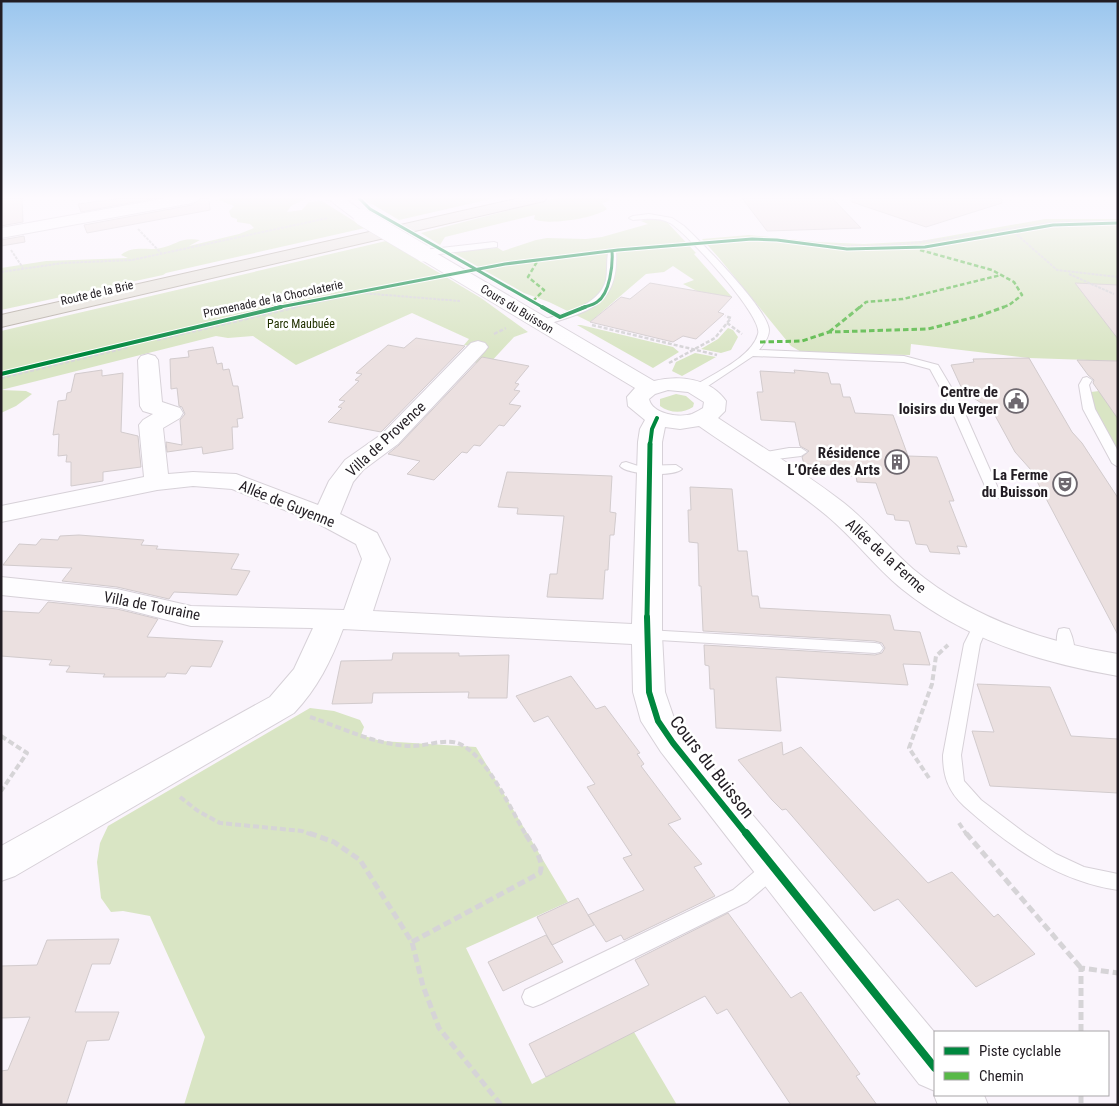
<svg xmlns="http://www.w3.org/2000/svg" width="1119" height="1106" font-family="'Roboto Condensed',sans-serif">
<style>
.green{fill:#d9e5c4}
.building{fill:#ebe0e0;stroke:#d2cbcd}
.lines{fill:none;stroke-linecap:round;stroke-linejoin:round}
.service-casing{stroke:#d7d1d8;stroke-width:2}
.minor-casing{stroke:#d7d1d8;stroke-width:2}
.trunk-casing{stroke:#b4aca3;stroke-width:2}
.path-far3{stroke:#d6d4d7;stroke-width:2;stroke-dasharray:3 1;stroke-linecap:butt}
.path-far2{stroke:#d6d4d7;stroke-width:2.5;stroke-dasharray:4 2;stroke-linecap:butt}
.path-far1{stroke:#d6d4d7;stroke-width:4;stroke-dasharray:6 3;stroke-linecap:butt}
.path{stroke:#d6d4d7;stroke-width:5;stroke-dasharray:8 4;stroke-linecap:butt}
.service{fill:#fefdff;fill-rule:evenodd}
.minor{fill:#fefdff;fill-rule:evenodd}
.trunk{fill:#e6e2da;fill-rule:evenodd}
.minor-bridge-casing{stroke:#d7d1d8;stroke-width:18;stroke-linecap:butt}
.minor-bridge{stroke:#fefdff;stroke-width:17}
.quiet-far1{stroke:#58b947;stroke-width:2.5;stroke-dasharray:4.5 2.5;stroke-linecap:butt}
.quiet{stroke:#58b947;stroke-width:3;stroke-dasharray:5.5 3;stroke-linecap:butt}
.cycleway-far4-casing{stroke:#fff;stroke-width:5}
.cycleway-far3-casing{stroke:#fff;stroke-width:6}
.cycleway-far2-casing{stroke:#fff;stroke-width:8}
.cycleway-far1-casing{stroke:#fff;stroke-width:9}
.cycleway-casing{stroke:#fff;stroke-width:11}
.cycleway-far4{stroke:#00873e;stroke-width:3}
.cycleway-far3{stroke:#00873e;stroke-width:4}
.cycleway-far2{stroke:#00873e;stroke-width:5}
.cycleway-far1{stroke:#00873e;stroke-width:6}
.cycleway{stroke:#00873e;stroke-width:8}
.labels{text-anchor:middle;stroke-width:5;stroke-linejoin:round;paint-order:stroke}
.far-street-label{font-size:12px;fill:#221d23;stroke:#fff}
.far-park-label{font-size:12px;fill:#223200;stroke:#fff}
.poi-label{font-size:15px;font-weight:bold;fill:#221d23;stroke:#fff;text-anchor:end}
.street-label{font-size:15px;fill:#221d23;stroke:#fff}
.near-street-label{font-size:18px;fill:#221d23;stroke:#fff}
</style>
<rect width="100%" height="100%" fill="#faf4fc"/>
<path class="green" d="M220,198H307L291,206L287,212L302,210L309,202L322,201L365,228L166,273L163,275L1,310V268L46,261L128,258L121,255C133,245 147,251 161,248C177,245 179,237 200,240L189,246L239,234L254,228L250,224L237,222V219L231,217L229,211L234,206L219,200Z
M347,198H495L399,220L372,204Z
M556,198H609V201L602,203L607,209C596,218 547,226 534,219L535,215L445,237L440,245L421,233Z
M1045,219H1118V361L1029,358L911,344L910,355L803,353L791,346L719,258L702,239L749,235L818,242L864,244L921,241Z
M644,220H665L696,253L694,254L732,297L701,293L683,284L694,280L673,266L664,272L646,274L590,322L549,302L524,293L454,253L465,250L498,248L503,251L536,240L547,238L586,239L602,237L648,224L641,221Z
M386,241L481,298L528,332L514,337L488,365L472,362L485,348L464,345L469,339L412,313L296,365L253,336L228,338L216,336L1,390V331Z
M577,325H581L673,347L679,352L653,368Z
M728,328L733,330L738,337L731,350L721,353L701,349L718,339Z
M695,353L716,357L682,376L672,371L676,362Z
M1,390L26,391L32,394L16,406L1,413Z
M1099,391L1118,418V456L1096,415L1091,392Z
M676,394L686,396L694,403L693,407C683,414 669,413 660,406V399Z
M310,708L334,711L360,720L364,727L361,735L381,741L476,747L568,902L466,948L532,1084L634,1032L677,1105H184L205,1037L150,916L123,911L111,912L101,898L97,862L100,843L108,826Z"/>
<path class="building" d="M1,198H22L23,222L1,226Z
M123,198H157L81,212L78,204Z
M202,198H209L210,210L87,233L84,225L192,205Z
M742,198H832L861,228L767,231Z
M852,198H1001L1002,203L926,227L852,202Z
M24,236L25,242L1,246V240Z
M650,283L732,297L718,312L724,314L696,339L683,336L673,342L590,322L621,297L630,299Z
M1075,283L1118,285V339Z
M416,338L465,346L381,432L328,422L342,408L338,407L345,401L339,400L359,381L355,380L362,374L356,373L388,345L404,348Z
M213,347L217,364L222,363L223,370L229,369L233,386H238L243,418L237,419L238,427H232L233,449L203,454L202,447L167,452L166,442L182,445L180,420L185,414L182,407L179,406L177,388L171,389L170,359L189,357L188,351Z
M482,357L529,366L515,383L519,384L514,390L520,391L509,404L521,406L504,426L499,425L480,446L474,445L467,453L462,452L434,480L407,474L420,461L388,454L399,445Z
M1029,358L1072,432L1082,443L1118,498V635L1031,470L1015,452L992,410L963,391L951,365L974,362L973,359Z
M1077,360L1118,361V419L1093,383L1094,380L1088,375Z
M102,370V376L123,373L121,432L138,436L141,467L103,472V481L71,486V462H66L67,455L58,456L59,434L53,435L58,401L66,400L67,393L71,392L75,374Z
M794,370L828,373L831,384H840L843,397H850L855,413L893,415L908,456L937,457L954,501H949L967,547L957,546L960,554L930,552L927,545L916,544L909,521L895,520L894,515L887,514L876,483L857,482L856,476H850L847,466L804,464L802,457L809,451L800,446L795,422L761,420L757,392H763L760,371L795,373Z
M507,472L612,476L610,512L616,513L614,535H610L608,570H605L603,599L547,597L550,574H557L564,516L517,514L518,508L498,507Z
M690,487L732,489L738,551H747L752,596H758L760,608L890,615L894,630L920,632L930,665L903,664L908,685L776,677L781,731L716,728L714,689H710L709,666L705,665L704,645L875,655L882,653L885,648L882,643L875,641L703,631L701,586H699L698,543L689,542L688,510H691Z
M79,535L144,540L141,545L158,546L156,549L239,554L231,569L250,571L237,595L174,592L169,599L117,587L62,581L72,568L3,565L19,544L36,545L41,539L58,540L60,536Z
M48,602L117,609L158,619L147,637L223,641L211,667L191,666L186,674L167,673L165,677H103L105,674L66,672L70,666L49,665L52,660L1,656V611L39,613Z
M393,653H459V656L509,655L507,698H468L469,692L373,693L372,703L332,704L341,661L392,660Z
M571,676L596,709L605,706L640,753L637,754L644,764L641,766L681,819L668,824L702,864L694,867L715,896L624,940L621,935L606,942L588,915L644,890L623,858L632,855L587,787L595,784L548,716L534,722L516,696Z
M977,684L1050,687L1071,736L1118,739V793L990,786L972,731L994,732Z
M782,742L783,755L801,747L928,883L952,872L994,917L998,914L1035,954L976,987L898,899L874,911L786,809L782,810L772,800L738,760Z
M578,898L594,925L552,945L537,917Z
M728,913L791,998L801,992L860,1074L856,1076L877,1105H791L727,1009L717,1014L705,996L546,1077L529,1044L649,985L635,960Z
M546,935L563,962L503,991L488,962Z
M119,939L110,964H92L75,1012H119L109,1040L87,1041L66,1105H1V1071L8,1070L30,1017L1,1018V966L37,965L47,940Z"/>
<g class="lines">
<g class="service-casing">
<path id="service" d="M649,214L672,218L684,226C702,243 768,309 769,330C769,338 763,345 759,350L904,356L938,365L960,402L1001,495L1000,498H990L989,495L948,402L930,369L904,362L753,356L702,390H694L693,388L694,386C713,374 752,357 758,334C764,317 687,233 670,223C659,217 645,219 633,220L629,218L633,216Z
M494,242L497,243V247L423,256L419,253L423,250Z
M609,249L616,251C619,305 590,311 545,325H539V321C561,314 599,307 606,280C608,270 606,258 609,249Z
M1087,377L1092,380L1089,385L1095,409L1118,451V467L1112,463L1083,409L1079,385L1083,378Z
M789,448H801L807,452L801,456L760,461L754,457L760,453Z
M626,462L638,466L676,465L682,469C674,477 628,475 620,466L622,463Z
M980,620L985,622L988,625L980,644L961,755L964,781L981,800L1026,834L1056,854L1084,867L1118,874V890C1057,881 1009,846 964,806C948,791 943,776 943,755L964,644L975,622Z
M1064,628L1069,629C1073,637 1077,653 1073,660L1067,661L1061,660C1057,653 1055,637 1059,629Z
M647,630L875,643L880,644L883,648L880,652L875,653L642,639L639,635L642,631Z
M773,860L780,862L783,868L780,874L747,902L541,1004L533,1007L525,1004L522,997L525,990L733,890L766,862Z"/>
</g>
<g class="minor-casing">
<path id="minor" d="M167,198H200L197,201L192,203L1,238V228Z
M327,198H344L370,217L368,220H356Z
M423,248L429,249L654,381C679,375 710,378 726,401L725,411L718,418C760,446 804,472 844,503C869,523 889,548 913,569C971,618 1044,642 1118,654V676C1041,663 964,639 902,589C875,567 854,538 826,515C786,482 742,456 699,426L680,429L665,427L662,442V635L665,692L674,718L685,734L935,1033V1091L919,1084L661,752L641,721L633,692L632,644L343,629C331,661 317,689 294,713L15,876L1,881V846L270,697L294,669L313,628L191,626L117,607L1,595V577L117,589L191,606L344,610L362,559L356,544L317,523L232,489L193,486L157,490L1,522V506L144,477L139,425L143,420L153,414L143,411L140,406L138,360L141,356L148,354L155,356L158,360L162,402L180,408L183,413L180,418L163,428L168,474L193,472L236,474L318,505L329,481L345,460L382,434L471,343L478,341L485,343L488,347L485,351L398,444L363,470L353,482L340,514L377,533L390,559L373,611L632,624L638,442L640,429L645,420L628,406L627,397L635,388L417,257L415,253L417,249ZM668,390L688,392L704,402L703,408C700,410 696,412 692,414C679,418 652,414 649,399L655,394Z
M935,1091V1095H984L988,1105H938L934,1095Z"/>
</g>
<g class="trunk-casing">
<path id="trunk" d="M520,198H547L544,201L1,327V315Z"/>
</g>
<path class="path-far3" d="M138,229L161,253
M1014,232L1057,270L1118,277
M833,248L834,245C908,250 977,232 1049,223C1072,220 1095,222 1118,221
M11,250L23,268
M1,272L63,263L132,260L328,218
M1069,274L1114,294
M291,308L361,293L460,301"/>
<path class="path-far2" d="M727,323L742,334
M592,325L717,355
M494,334L506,328
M157,340L297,307
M669,363L715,338L731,318L725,316
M1,378L129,347"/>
<path class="path-far1" d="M310,717C343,728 378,746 413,746C428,746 448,737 462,745C489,760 510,808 526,835
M1,736L27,753L1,791
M929,778L909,748L932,684L936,656L948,645
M180,797L198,811L220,823L302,831L312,835
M959,823L967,835"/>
<path class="path" d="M309,833L334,842L360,860L412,942L423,986L439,1028L501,1105
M966,833L1081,968
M412,942L540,873C545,860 532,845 525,833
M1081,1032V968L1118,973
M1081,1095V1105"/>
<use href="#service" class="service"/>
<use href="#minor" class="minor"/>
<use href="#trunk" class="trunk"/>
<g class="minor-bridge-casing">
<path id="minor-bridge" d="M362,217L423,253"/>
</g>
<use href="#minor-bridge" class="minor-bridge"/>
<path class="quiet-far1" d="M920,250L992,270L1014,282L1022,295L1009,305L1001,308
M533,301L544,290L528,277L538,260
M859,308L866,302L903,299L1001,275"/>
<path class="quiet" d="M829,332L860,307
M760,342L802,341L829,332L928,329L979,316L1004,307"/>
<g class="cycleway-far4-casing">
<path id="cycleway-far4" d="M359,198L370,209L544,308
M275,308L505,264L618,250L752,239L777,240L847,249L925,247L1053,225L1118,223
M582,308C587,306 593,305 597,302C610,294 613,264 612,251"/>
</g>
<g class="cycleway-far3-casing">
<path id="cycleway-far3" d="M542,307L560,317L585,307
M1,374L281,307
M650,445L652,429L657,418"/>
</g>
<g class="cycleway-far2-casing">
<path id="cycleway-far2" d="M647,618L650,444"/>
</g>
<g class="cycleway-far1-casing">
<path id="cycleway-far1" d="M647,617L649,692L658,721L673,743L747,835"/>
</g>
<g class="cycleway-casing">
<path id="cycleway" d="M746,833L935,1068"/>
</g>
<use href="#cycleway-far4" class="cycleway-far4"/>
<use href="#cycleway-far3" class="cycleway-far3"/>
<use href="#cycleway-far2" class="cycleway-far2"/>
<use href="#cycleway-far1" class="cycleway-far1"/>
<use href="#cycleway" class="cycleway"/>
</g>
<linearGradient id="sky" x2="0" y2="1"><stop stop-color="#9ac6ee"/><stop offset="0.56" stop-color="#fdfafe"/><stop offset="1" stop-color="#fdfafe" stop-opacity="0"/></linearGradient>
<rect width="1119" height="353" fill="url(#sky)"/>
<defs>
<g id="civic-ring" transform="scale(1.25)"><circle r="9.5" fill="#fff" stroke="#6e686f" stroke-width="1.5"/><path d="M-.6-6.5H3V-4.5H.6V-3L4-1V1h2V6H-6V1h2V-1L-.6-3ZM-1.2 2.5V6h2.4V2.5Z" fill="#6e686f"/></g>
<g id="building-ring" transform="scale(1.25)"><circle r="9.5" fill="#fff" stroke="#6e686f" stroke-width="1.5"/><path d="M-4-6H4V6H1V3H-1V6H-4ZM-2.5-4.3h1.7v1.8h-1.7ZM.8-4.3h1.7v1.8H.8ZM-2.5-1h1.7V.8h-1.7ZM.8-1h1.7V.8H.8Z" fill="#6e686f"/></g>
<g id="theatre-ring" transform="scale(1.25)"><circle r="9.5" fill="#fff" stroke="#6e686f" stroke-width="1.5"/><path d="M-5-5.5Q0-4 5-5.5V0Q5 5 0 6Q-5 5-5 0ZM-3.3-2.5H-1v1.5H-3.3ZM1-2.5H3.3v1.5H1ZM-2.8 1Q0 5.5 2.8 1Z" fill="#6e686f"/></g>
</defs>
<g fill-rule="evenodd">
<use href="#civic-ring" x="1016" y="401"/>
<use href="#building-ring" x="897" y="462"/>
<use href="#theatre-ring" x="1065" y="484"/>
</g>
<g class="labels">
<g class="far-street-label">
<text transform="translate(97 293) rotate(-13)" y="4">Route de la Brie</text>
<text transform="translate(273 299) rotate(-12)" y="4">Promenade de la Chocolaterie</text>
<text transform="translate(517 309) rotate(31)" y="4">Cours du Buisson</text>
</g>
<g class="far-park-label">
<text x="301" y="328">Parc Maubuée</text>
</g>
<g class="poi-label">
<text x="998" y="397">Centre de<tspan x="998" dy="17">loisirs du Verger</tspan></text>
<text x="880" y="458">Résidence<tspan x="880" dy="17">L’Orée des Arts</tspan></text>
<text x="1048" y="480">La Ferme<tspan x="1048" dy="17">du Buisson</tspan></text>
</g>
<g class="street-label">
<text transform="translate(386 439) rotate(-43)" y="5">Villa de Provence</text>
<text transform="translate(287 504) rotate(22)" y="5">Allée de Guyenne</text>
<text transform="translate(886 556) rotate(42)" y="5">Allée de la Ferme</text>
<text transform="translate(152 606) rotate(11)" y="5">Villa de Touraine</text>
</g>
<g class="near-street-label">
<text transform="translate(712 767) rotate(52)" y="6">Cours du Buisson</text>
</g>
</g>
<rect width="1119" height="1106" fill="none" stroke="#221d23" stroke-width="5"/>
<rect x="934" y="1031" width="175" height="65" fill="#ffffff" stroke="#a7a5a7"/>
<rect x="944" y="1047" width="25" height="8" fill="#00873e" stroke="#a7a5a7"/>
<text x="979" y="1056" font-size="15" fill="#221d23">Piste cyclable</text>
<rect x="944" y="1072" width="25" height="8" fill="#58b947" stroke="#a7a5a7"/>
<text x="979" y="1081" font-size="15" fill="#221d23">Chemin</text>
</svg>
